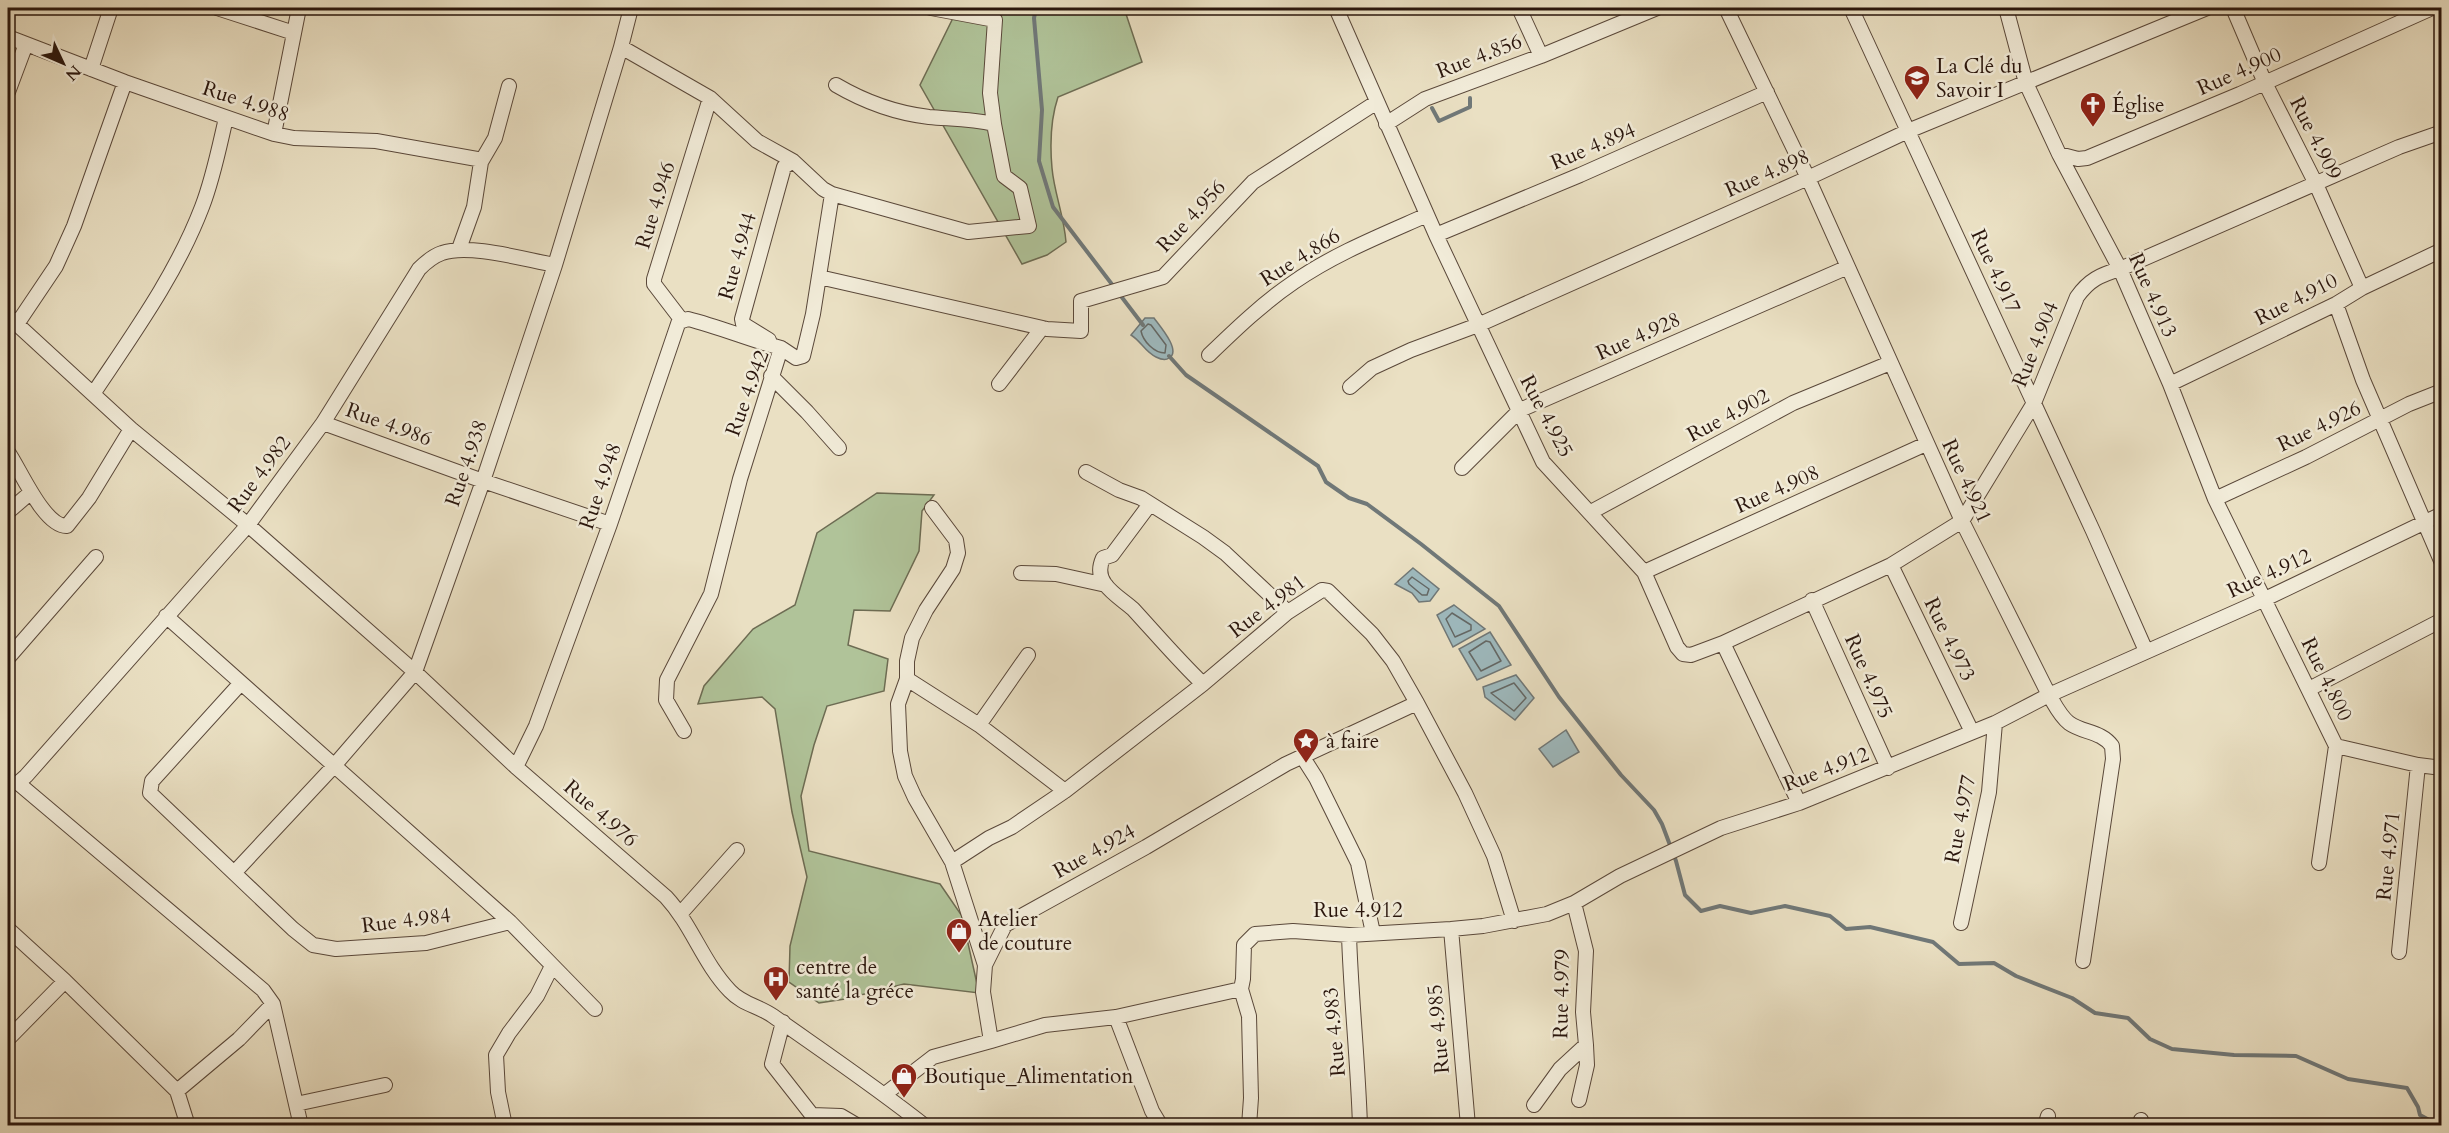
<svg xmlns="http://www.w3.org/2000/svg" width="2449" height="1133" font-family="Cardo,serif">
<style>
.green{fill:#b0c399;stroke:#6d6c53;stroke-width:1.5}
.water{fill:#9ebabf;stroke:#707878;stroke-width:1.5}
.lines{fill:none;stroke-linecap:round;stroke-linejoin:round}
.shore{stroke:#646866;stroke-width:1.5}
.stream{stroke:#707878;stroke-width:4}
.street-casing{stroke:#5a483a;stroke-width:16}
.street{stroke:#f1ebd8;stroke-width:14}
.labels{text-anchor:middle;stroke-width:5;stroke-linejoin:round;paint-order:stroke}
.street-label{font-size:21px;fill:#2a160d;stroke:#f1ebd8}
.poi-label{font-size:21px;fill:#2a160d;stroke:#f1ebd8;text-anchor:start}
</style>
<rect width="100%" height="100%" fill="#eae0c3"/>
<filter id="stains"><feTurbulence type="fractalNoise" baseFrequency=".00333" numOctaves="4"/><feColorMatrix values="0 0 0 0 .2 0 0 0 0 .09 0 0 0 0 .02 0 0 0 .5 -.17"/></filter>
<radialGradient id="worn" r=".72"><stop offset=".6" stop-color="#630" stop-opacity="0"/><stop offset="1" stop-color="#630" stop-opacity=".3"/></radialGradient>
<path class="green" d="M963,8H1124L1142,62L1058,97C1051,118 1050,146 1052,168C1054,192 1064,216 1066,242L1047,255L1022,264L920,85L955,14Z
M877,493L934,495L922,511L919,551L890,611L854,610L848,645L888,659L884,691L827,706L814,745L801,796L809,851L940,884L962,916L979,993L904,984L845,999L819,1003L789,982L790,946L807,877L792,812L775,709L762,697L698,704L704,686L753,629L795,605L817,533Z"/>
<path class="water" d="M1145,318H1154C1159,325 1182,351 1169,358C1165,361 1160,359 1156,357C1145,352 1141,341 1131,335Z
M1413,568L1439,589L1430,601L1419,602L1412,593L1395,584Z
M1454,605L1485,629L1453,647L1437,615Z
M1490,632L1511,665L1477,680L1459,649Z
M1516,675L1534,698L1515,720L1485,697L1483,687Z
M1566,730L1579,752L1553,767L1539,749Z"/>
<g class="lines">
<path class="shore" d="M1148,324L1151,325L1166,345L1165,353C1154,353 1143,341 1141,331Z
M1412,577L1429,589L1427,595H1422L1409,584L1408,581Z
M1452,613L1471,625V630L1455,637L1446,619Z
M1486,641L1490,642L1501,661L1481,671L1469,652Z
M1514,683L1526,698L1514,711L1491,693Z"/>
<path class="stream" d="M1036,8L1034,18L1042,110L1039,161L1053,207L1143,325
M1432,108L1439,121L1470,107V98
M1169,356L1186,375L1318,466L1326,482L1349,498L1367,504L1421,544L1499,606L1559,697L1621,775L1654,810L1662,824L1676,861L1685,895L1701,911L1720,906L1751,913L1785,906L1830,916L1846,929L1870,927L1933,942L1959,964L1994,963L2016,976L2072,998L2095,1013L2128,1018L2150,1039L2172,1049L2234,1055L2296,1056L2348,1079L2407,1088L2418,1107L2420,1115L2440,1126"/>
<g class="street-casing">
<path id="street" d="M217,8L294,33
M931,8L995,20L990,93L994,124
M1336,8L1436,235L1543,462L1644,572L1677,647L1683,654L1691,655L1723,643L1799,803
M1519,8L1541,56
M1726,8L1808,178L1962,521L2049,695C2055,705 2060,716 2069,723C2083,733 2101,731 2112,746L2113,759L2083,961
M1851,8L2093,531L2146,651
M2006,8L2026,83L2059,154L2120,269L2170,384L2215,499L2336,746L2418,765L2442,768
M2233,8L2265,83L2316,184L2362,288
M8,37L125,82L274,134L294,138L376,141L477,159L481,162
M621,47L710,98L757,141L793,161L823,189L832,194L813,314L803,356L796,358L781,348L740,479L711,594L667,680L666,700L684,731
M91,69L111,8
M8,92L26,44
M1386,124L1425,99L1541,56L1657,8
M274,134L299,8
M2059,154L2078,159L2087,158L2240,94L2432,8
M832,194L968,232L1029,226L1020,188L1004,176L994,124C972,119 951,119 929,117C895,113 865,102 836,85
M1436,235L1580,175L1767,92
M459,249L474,207L481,162L495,138L509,86
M819,277L1047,329L1081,331V301L1163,277L1253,182L1377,102
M2336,304L2363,380L2442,563
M8,316L131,429L248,525L415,672L516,767L666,897C692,925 703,963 730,991C742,1004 759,1006 773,1016C824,1052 876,1087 925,1126
M680,318L654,284V279L710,98
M17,324L56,266L74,226L125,82
M769,340L743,324L742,319L784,167L793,161
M1209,355C1236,329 1263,303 1294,282C1334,254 1382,235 1427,215
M771,376L807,412L839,448
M999,384L1042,328
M2170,384L2336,304L2362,288L2442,250
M1350,387L1372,368L1411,350L1478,325L1808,178L1908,131L2207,8
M93,394C133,334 176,275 202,207C213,179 219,148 226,118
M323,423L483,481L610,524
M8,452C20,469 44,527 67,526L89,498L131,429
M1462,468L1520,410L1848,267
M1086,472L1119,490L1141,498L1203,537L1225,553L1288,612
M2215,499L2306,457L2409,404L2442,391
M1150,504L1112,555L1103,558C1099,567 1099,576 1105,584C1112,594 1124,601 1133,609C1156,634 1178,660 1203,684
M932,508L956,540L958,553L953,569L926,610L912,638L907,661V679L898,704L900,751L905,776L915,798L952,862L985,965
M8,512L30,493
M1591,512L1793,403L1890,363
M1891,565L1972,732
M1644,572L1926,444
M1021,573L1056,574L1106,585
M1812,600L1888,768
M166,616L510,922L426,943L336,949L313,945L293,929L150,793L152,781L240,684
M1723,643L1891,565L1962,521L2034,403L2077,297C2089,280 2100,275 2120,269L2399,147L2442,132
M8,658L96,557
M907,679L979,725L1065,791
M2309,689L2442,620
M979,725L1028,655
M1302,756L1316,778L1358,863L1373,933
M516,767L536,726L610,524L680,318L682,321L688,319C720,327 750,340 781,348
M8,783H18L26,776L248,525L323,423L419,269C426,262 433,256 442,253C469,243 526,260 555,265
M18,783L263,990L273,1004L301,1126
M952,862L989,838L1012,827L1065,791L1203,684L1288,612L1322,590L1328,591L1372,634L1393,661L1417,703L1465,793L1494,856L1514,921
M2319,863L2336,746
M234,873L333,767L415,672L483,481L555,265L621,47L631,8
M681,913L737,850
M510,922L595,1009
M1961,923L1989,792L1995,723
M8,929L65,981L177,1091L188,1126
M1451,929L1468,1126
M1349,935C1351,998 1358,1062 1360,1126
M2399,952L2418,765
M1241,989L1249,1016L1251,1098L1249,1126
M1116,1017L1152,1111L1161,1126
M783,1022L772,1064L812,1115L841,1116L858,1126
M8,1039L65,981
M991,1041L1045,1025L1116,1017L1241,989L1243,979L1244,945L1255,934L1293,931L1349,935L1451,929L1483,926L1547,914L1574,903L1620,876L1721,828L1799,803L1995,723L2049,695L2265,599L2442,514
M177,1091L239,1039L273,1004
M885,1094L933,1057L991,1041L983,992L985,965L1005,925L1146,847L1286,764L1417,703
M1579,1100L1587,1065L1586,1045
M296,1104L385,1085
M1534,1105L1560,1069L1586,1045L1583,1012L1586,951L1574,903
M505,1126L498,1092L496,1055L509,1033L537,996L552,966
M2045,1126L2048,1116
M2140,1126L2141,1120"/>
</g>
<use href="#street" class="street"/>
</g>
<defs>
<g id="school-pin" transform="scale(1.35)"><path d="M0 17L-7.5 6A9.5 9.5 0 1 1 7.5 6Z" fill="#8f2418" stroke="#f1ebd8"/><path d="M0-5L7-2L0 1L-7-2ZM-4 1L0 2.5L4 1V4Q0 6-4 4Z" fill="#fff"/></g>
<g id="church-pin" transform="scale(1.35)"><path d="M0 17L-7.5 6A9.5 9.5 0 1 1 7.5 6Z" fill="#8f2418" stroke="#f1ebd8"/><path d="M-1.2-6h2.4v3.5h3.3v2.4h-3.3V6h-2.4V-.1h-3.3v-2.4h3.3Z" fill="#fff"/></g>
<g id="sight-pin" transform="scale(1.35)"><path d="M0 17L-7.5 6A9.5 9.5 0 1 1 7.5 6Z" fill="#8f2418" stroke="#f1ebd8"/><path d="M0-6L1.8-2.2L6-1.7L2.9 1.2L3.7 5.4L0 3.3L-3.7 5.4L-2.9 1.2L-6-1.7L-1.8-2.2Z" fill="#fff"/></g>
<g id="shop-pin" transform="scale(1.35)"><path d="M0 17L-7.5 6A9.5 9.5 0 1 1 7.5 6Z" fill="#8f2418" stroke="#f1ebd8"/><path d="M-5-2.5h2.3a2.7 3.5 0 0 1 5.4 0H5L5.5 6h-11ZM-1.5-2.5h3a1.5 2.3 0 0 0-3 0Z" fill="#fff"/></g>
<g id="hospital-pin" transform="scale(1.35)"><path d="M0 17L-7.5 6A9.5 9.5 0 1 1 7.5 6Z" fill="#8f2418" stroke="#f1ebd8"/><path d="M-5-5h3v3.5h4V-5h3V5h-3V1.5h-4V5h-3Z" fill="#fff"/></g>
</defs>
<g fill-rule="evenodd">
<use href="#school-pin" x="1917" y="78"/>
<use href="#church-pin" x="2093" y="105"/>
<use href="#sight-pin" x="1306" y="741"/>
<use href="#shop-pin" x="959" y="931"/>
<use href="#hospital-pin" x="776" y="979"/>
<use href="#shop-pin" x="904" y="1076"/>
</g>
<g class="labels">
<g class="street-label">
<text transform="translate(1479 56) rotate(-21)" y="7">Rue 4.856</text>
<text transform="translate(2239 71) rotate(-24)" y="7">Rue 4.900</text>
<text transform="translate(246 101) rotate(18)" y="7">Rue 4.988</text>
<text transform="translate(2316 138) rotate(63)" y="7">Rue 4.909</text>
<text transform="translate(1593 146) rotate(-23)" y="7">Rue 4.894</text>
<text transform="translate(1767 173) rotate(-24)" y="7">Rue 4.898</text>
<text transform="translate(655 205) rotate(-73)" y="7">Rue 4.946</text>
<text transform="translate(1191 216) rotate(-47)" y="7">Rue 4.956</text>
<text transform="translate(737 256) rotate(-74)" y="7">Rue 4.944</text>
<text transform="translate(1300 257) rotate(-32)" y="7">Rue 4.866</text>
<text transform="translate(1996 271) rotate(65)" y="7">Rue 4.917</text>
<text transform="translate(2153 295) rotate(66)" y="7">Rue 4.913</text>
<text transform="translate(2296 299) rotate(-27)" y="7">Rue 4.910</text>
<text transform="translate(1638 336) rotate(-24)" y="7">Rue 4.928</text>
<text transform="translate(2035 344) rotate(-68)" y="7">Rue 4.904</text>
<text transform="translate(747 393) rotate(-70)" y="7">Rue 4.942</text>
<text transform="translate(1728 415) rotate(-28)" y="7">Rue 4.902</text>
<text transform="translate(1547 416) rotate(62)" y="7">Rue 4.925</text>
<text transform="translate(389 424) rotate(20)" y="7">Rue 4.986</text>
<text transform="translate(2319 426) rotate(-26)" y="7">Rue 4.926</text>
<text transform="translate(466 463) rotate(-71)" y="7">Rue 4.938</text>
<text transform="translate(259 474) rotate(-53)" y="7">Rue 4.982</text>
<text transform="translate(1967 481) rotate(65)" y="7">Rue 4.921</text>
<text transform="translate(600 486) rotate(-71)" y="7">Rue 4.948</text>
<text transform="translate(1777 489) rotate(-24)" y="7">Rue 4.908</text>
<text transform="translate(2269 573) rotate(-25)" y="7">Rue 4.912</text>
<text transform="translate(1267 606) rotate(-37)" y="7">Rue 4.981</text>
<text transform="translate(1950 639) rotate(64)" y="7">Rue 4.973</text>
<text transform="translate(1869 676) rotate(66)" y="7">Rue 4.975</text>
<text transform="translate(2327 679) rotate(64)" y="7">Rue 4.800</text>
<text transform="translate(1826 769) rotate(-21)" y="7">Rue 4.912</text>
<text transform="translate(601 813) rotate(41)" y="7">Rue 4.976</text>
<text transform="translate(1960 819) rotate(-79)" y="7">Rue 4.977</text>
<text transform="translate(1094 851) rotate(-29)" y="7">Rue 4.924</text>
<text transform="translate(2388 856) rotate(-84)" y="7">Rue 4.971</text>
<text x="1358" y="917">Rue 4.912</text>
<text transform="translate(406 920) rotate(-7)" y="7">Rue 4.984</text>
<text transform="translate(1561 994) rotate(-89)" y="7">Rue 4.979</text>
<text transform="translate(1438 1029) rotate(-95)" y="7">Rue 4.985</text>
<text transform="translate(1334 1032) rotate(-95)" y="7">Rue 4.983</text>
</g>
<g class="poi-label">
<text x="1936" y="73">La Clé du<tspan x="1936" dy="24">Savoir I</tspan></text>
<text x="2112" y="112">Église</text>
<text x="1326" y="748">à faire</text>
<text x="978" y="926">Atelier<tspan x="978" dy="24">de couture</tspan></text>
<text x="796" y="974">centre de<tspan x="796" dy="24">santé la gréce</tspan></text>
<text x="924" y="1083">Boutique_Alimentation</text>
</g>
</g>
<rect width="2449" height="1133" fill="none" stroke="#eae0c3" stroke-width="30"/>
<rect x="9" y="9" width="2431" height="1115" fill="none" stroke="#2a160d" stroke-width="3"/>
<rect x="15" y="15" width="2419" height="1103" fill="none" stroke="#2a160d" stroke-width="1.5"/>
<g transform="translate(63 63) rotate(134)" stroke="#f1ebd8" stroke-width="4.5" paint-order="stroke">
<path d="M0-4.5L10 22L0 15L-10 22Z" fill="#2a160d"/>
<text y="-9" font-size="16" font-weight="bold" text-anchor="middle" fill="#2a160d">N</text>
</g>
<rect width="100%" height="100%" filter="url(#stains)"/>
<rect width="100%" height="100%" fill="url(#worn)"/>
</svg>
